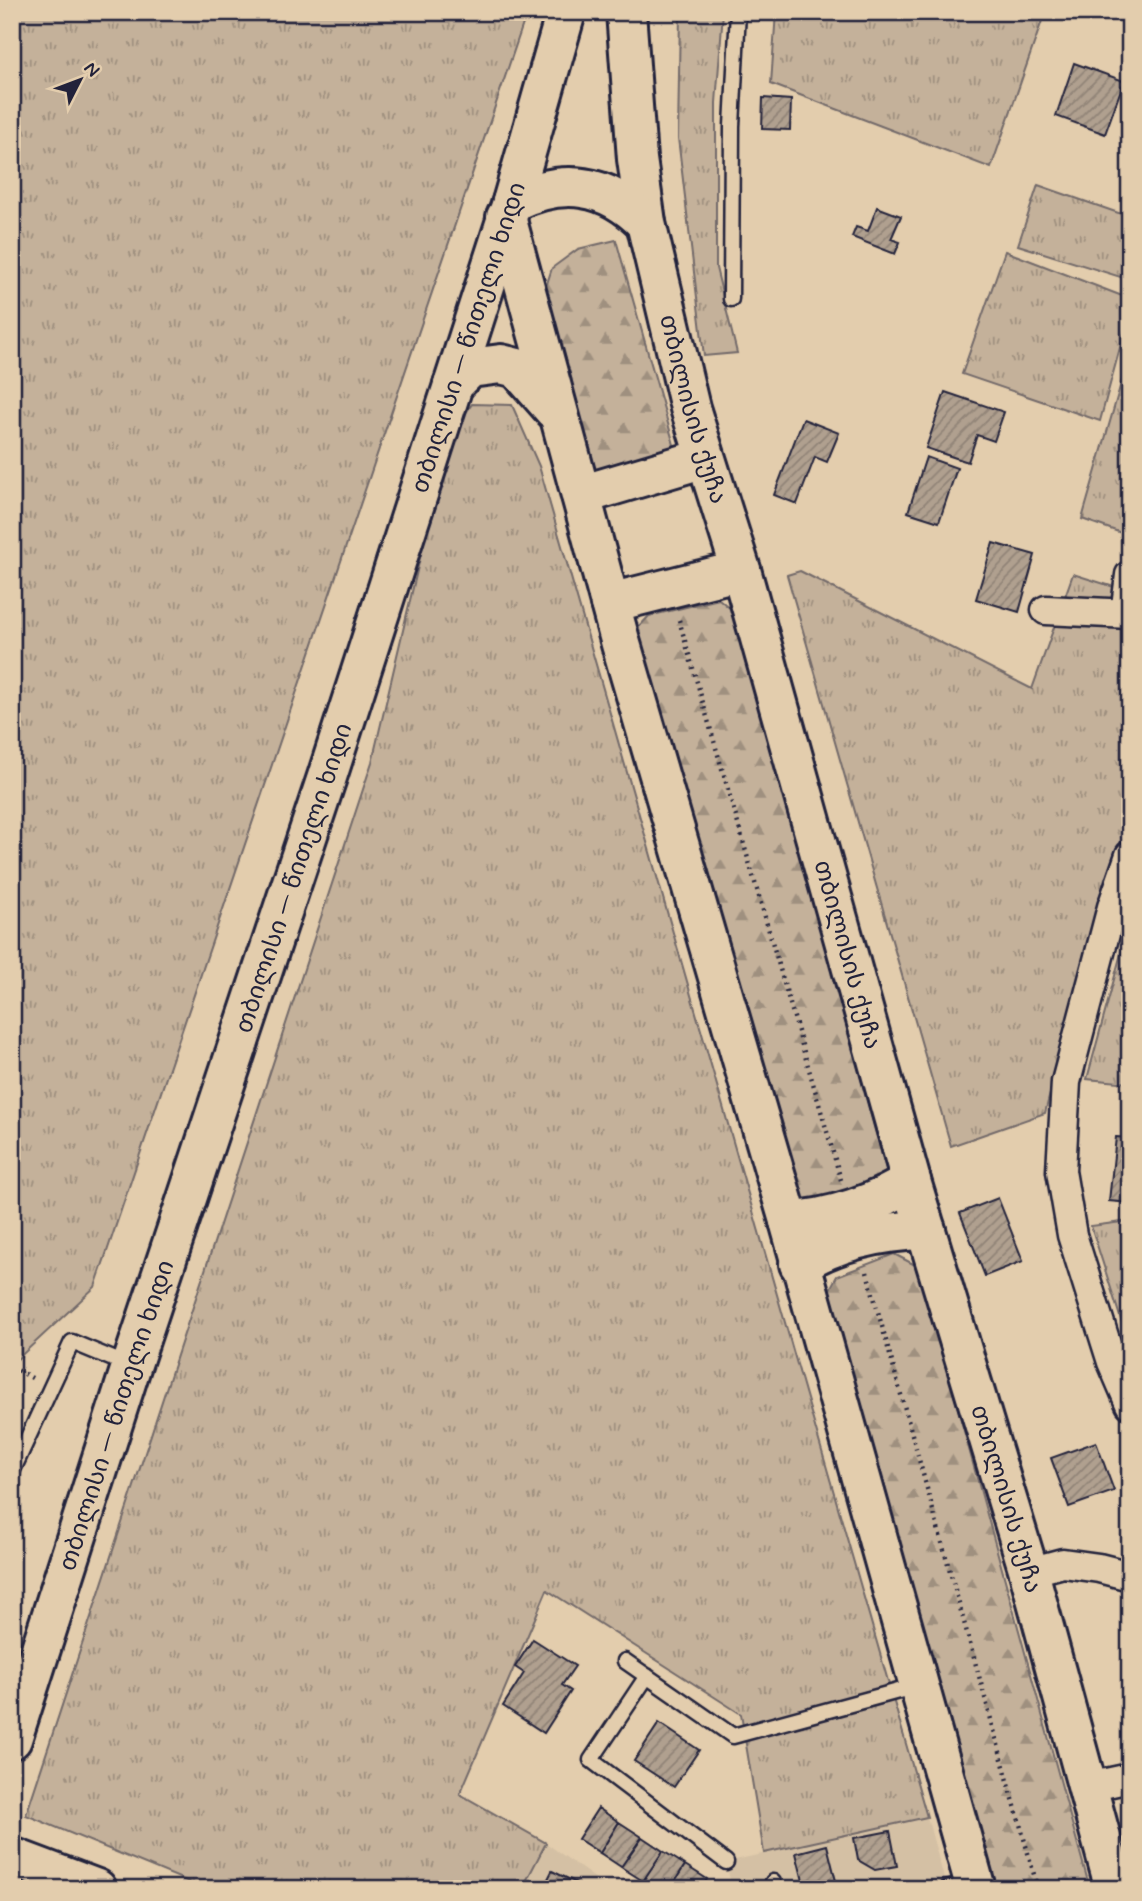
<svg xmlns="http://www.w3.org/2000/svg" width="1142" height="1901" font-family="Mynerve,'Noto Sans Georgian',sans-serif">
<style>
.built{fill:#d4c0a4}
.grass{fill:url(#grass-tufts);stroke:#736a6a;stroke-width:2}
.forest{fill:url(#forest-firs);stroke:#736a6a;stroke-width:2}
.building{fill:url(#building-hatch);stroke:#22223b;stroke-width:2}
.lines{fill:none;stroke-linecap:round;stroke-linejoin:round}
.lane-casing{stroke:#22223b;stroke-width:19}
.street-casing{stroke:#22223b;stroke-width:33}
.secondary-casing{stroke:#22223b;stroke-width:44}
.highway-casing{stroke:#22223b;stroke-width:44}
.path{stroke:#22223b;stroke-width:4.5;stroke-dasharray:2 5;stroke-linecap:butt}
.lane{stroke:#e3cdad;stroke-width:14}
.street{stroke:#e3cdad;stroke-width:28}
.secondary{stroke:#e3cdad;stroke-width:38}
.highway{stroke:#e3cdad;stroke-width:38}
.labels{text-anchor:middle;stroke-width:5;stroke-linejoin:round;paint-order:stroke}
.street-label{font-size:24px;fill:#22223b;stroke:#e3cdad}
</style>
<defs>
<pattern id="grass-tufts" width="24" height="20" patternUnits="userSpaceOnUse" patternTransform="scale(1.75)"><rect width="24" height="20" fill="#c4b19a"/><path d="M3 7l-1-3M5 7V3M7 7l1-3M15 17l-1-3M17 17v-4M19 17l1-3" fill="none" stroke="#9f907f"/></pattern>
<pattern id="forest-firs" width="22" height="20" patternUnits="userSpaceOnUse" patternTransform="scale(1.75)"><rect width="22" height="20" fill="#c4b19a"/><path d="M5 1l3.5 6h-7zM16 11l3.5 6h-7z" fill="#9f907f"/></pattern>
<pattern id="building-hatch" width="6" height="6" patternUnits="userSpaceOnUse" patternTransform="scale(1.75)"><rect width="6" height="6" fill="#b0a08f"/><path d="M-1 1l2-2M0 6l6-6M5 7l2-2" fill="none" stroke="#8f8276"/></pattern>
</defs>
<rect width="100%" height="100%" fill="#e3cdad"/>
<filter id="ink" filterUnits="userSpaceOnUse"><feTurbulence type="fractalNoise" baseFrequency=".0143" numOctaves="2"/><feDisplacementMap in="SourceGraphic" scale="14" xChannelSelector="R" yChannelSelector="G"/><feConvolveMatrix kernelMatrix="1 2 1 2 8 2 1 2 1" color-interpolation-filters="sRGB"/></filter>
<g filter="url(#ink)">
<path class="built" d="M927,1817L947,1889H732L726,1862Z
M546,1843L610,1889H522Z"/>
<path class="grass" d="M12,12H527L95,1287L12,1364Z
M680,12H723L716,103V268L737,353L704,356L678,138Z
M776,12H1045L991,168L771,84Z
M1038,185L1130,217V280L1018,245Z
M1005,251L1130,299V311L1100,421L962,374Z
M1130,352V536L1082,519Z
M472,404L512,405L539,466L927,1817L764,1853L741,1714L547,1590L460,1794L546,1843L522,1889H206L26,1815L372,762L448,439Z
M800,571L1032,689L1073,574L1130,592V886L1105,878L1045,1113L951,1146L787,575Z
M1129,924L1130,1083L1087,1079Z
M1130,1221V1348L1091,1226Z"/>
<path class="forest" d="M616,240L678,459L601,491L545,290L552,268L578,249Z
M719,599L732,610L892,1191L808,1225L636,630L649,616Z
M894,1254L919,1267L1090,1889H992L826,1296L837,1276Z"/>
<path class="building" d="M1074,63L1124,81L1105,134L1056,116Z
M763,98L791,100L790,130L762,129Z
M877,207L901,216L891,239L900,242L895,254L852,237L856,227L868,231Z
M945,392L1004,412L994,441L977,435L968,462L926,448Z
M803,419L839,433L827,462L815,457L797,504L774,495Z
M926,457L957,468L939,522L908,512Z
M993,543L1035,555L1019,612L976,599Z
M1116,1137L1130,1138V1203L1109,1201Z
M998,1198L1023,1261L985,1276L960,1213Z
M1096,1442L1114,1491L1069,1507L1051,1458Z
M533,1639L575,1666L562,1685L571,1691L544,1733L503,1706L524,1673L515,1667Z
M659,1723L699,1750L674,1787L634,1761Z
M598,1808L619,1822L600,1853L578,1839Z
M619,1822L642,1837L621,1867L600,1853Z
M890,1831L897,1866L875,1870L858,1860L854,1838Z
M642,1837L663,1851L643,1881L621,1867Z
M827,1845L838,1889H805L796,1853Z
M663,1851L685,1865L670,1889H654L643,1881Z
M685,1865L707,1879L701,1889H670Z
M552,1871L589,1889H543Z"/>
<g class="lines">
<g class="lane-casing">
<path id="lane" d="M731,299L732,126L738,12
M12,1472L72,1342L130,1366
M625,1661L733,1736L917,1686
M647,1676L591,1760L726,1862
M773,1882L774,1889
M947,1889L973,1882"/>
</g>
<g class="street-casing">
<path id="street" d="M1046,610L1130,614
M1125,614L1130,575
M1130,855L1112,907L1066,1082L1061,1171L1072,1235L1112,1362L1130,1404
M1029,1572L1063,1563L1099,1568L1130,1576
M1088,1787L1130,1778"/>
</g>
<g class="secondary-casing">
<g id="secondary">
<path id="s1" d="M626,12L637,159L646,223L690,408L741,570L911,1181L1029,1572L1115,1889"/>
<path d="M512,202C563,177 607,183 646,223"/>
<path d="M506,217L621,644L789,1221L976,1889"/>
<path d="M453,385L470,368L501,364L517,368L554,410"/>
<path d="M581,495L705,458"/>
<path d="M610,603L741,570"/>
<path d="M789,1221C828,1220 879,1203 911,1181"/>
<path d="M799,1264C837,1241 883,1231 926,1230"/>
<path d="M12,1857L97,1889"/>
</g>
</g>
<g class="highway-casing">
<g id="highway">
<path id="s2" d="M12,1739L131,1367L327,777L512,202L566,12"/>
</g>
</g>
<path class="path" d="M679,620L841,1180
M867,1272L1038,1889
M12,1367L32,1378"/>
<use href="#lane" class="lane"/>
<use href="#street" class="street"/>
<use href="#secondary" class="secondary"/>
<use href="#highway" class="highway"/>
</g>
</g>
<g class="labels">
<g class="street-label">
<text dy="8" stroke="none"><textPath href="#s2" startOffset="1474">თბილისი — წითელი ხიდი</textPath></text>
<text dy="8" stroke="none"><textPath href="#s1" startOffset="404">თბილისის ქუჩა</textPath></text>
<text dy="8" stroke="none"><textPath href="#s2" startOffset="906">თბილისი — წითელი ხიდი</textPath></text>
<text dy="8" stroke="none"><textPath href="#s1" startOffset="971">თბილისის ქუჩა</textPath></text>
<text dy="8" stroke="none"><textPath href="#s2" startOffset="340">თბილისი — წითელი ხიდი</textPath></text>
<text dy="8" stroke="none"><textPath href="#s1" startOffset="1538">თბილისის ქუჩა</textPath></text>
</g>
</g>
<rect width="1142" height="1901" fill="none" stroke="#e3cdad" stroke-width="42"/>
<rect x="21" y="21" width="1100" height="1859" fill="none" stroke="#22223b" stroke-width="2.5" filter="url(#ink)"/>
<g transform="translate(80 80) rotate(48)" stroke="#e3cdad" stroke-width="5" paint-order="stroke">
<path d="M0-5L12 26L0 18L-12 26Z" fill="#22223b"/>
<text y="-10" font-size="19" font-weight="bold" text-anchor="middle" fill="#22223b">N</text>
</g>
</svg>
